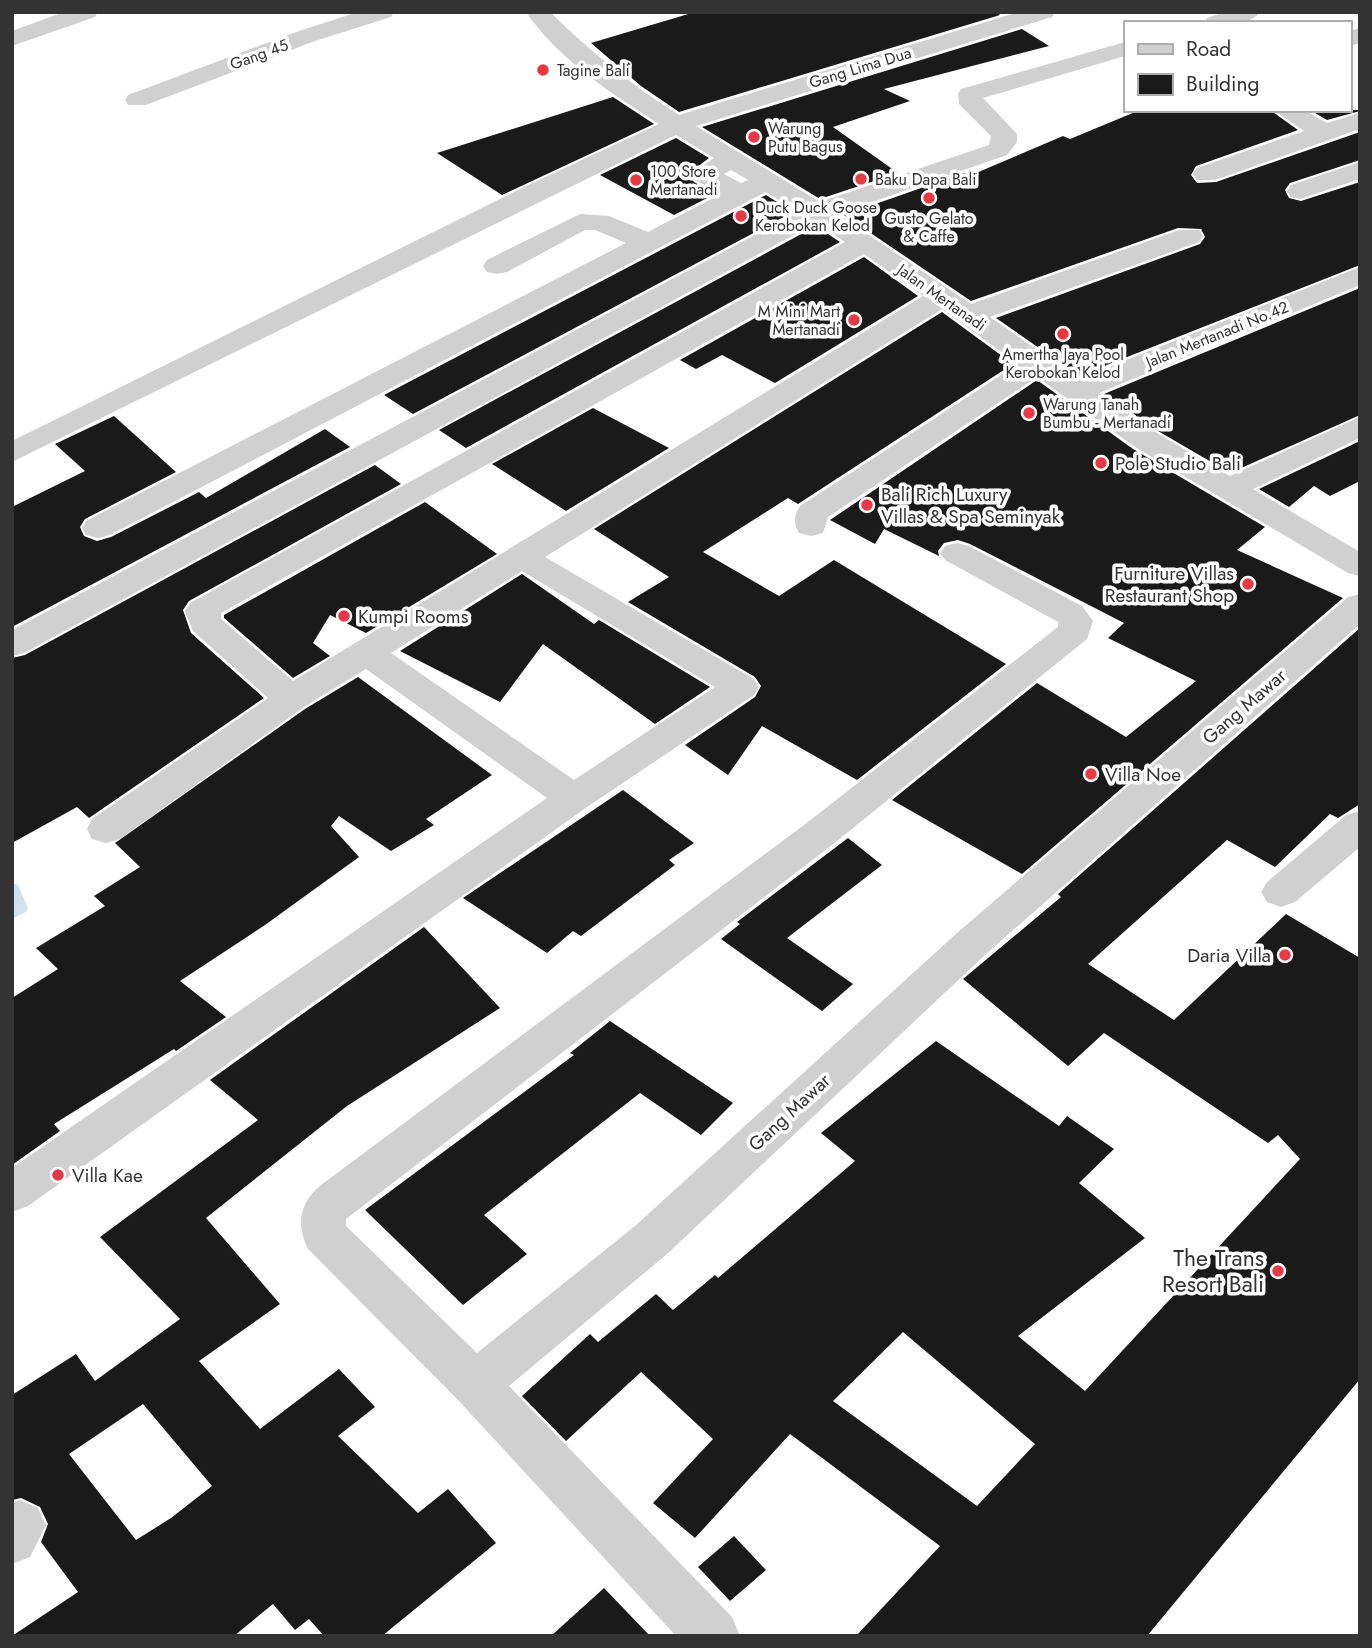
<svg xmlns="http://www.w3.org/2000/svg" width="1372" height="1648" font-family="Jost,sans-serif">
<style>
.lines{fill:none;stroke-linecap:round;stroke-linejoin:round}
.stream{fill:#cfe2ee;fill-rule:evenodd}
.building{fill:#1a1a1a;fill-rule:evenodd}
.minor{fill:#d0d0d0;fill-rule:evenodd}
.poi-dot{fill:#e63946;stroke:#fff;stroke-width:2.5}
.labels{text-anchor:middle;stroke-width:7;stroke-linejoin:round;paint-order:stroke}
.far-street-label{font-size:16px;fill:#333;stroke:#fff}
.far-poi-label{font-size:16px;fill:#333;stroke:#fff;text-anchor:start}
.poi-label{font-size:19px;fill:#333;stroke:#fff;text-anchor:start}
.street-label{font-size:19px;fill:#333;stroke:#fff}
.near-poi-label{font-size:23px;fill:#333;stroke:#fff;text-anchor:end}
</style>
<rect width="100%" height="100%" fill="#fff"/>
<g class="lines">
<path class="stream" d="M12,883L18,885L28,908L26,912L12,919Z"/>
</g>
<path class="building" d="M695,12H996L1000,15L679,112L641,86L591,43Z
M1022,29L1049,46L884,89L910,101L833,127L898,173L820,199L702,127Z
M613,97L654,124L502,195L437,153Z
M1140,110H1270L1298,130L1196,166L1191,175L1197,183L1216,182L1360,132V160L1290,183L1285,190L1289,198L1301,201L1360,182V265L1079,376L996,318L1200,244L1205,237L1201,229L1178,228L971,301L844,215L964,173L969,176L1063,136L1070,139Z
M1310,110H1360V111L1327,120Z
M676,138L709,158L688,174L694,182L715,194L674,215L600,175Z
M766,195L793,212L413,414L384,395Z
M816,226L840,242L466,448L439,430Z
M864,257L918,296L775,383L722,355L696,369L680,360Z
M1360,288V415L1230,473L1158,431L1104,394Z
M942,312L1013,364L798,504L788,498L703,552L779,596L834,560L1006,664L857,780L762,726L728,775L685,745L755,697L761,686L755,677L628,602L669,577L594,529Z
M1037,380L1133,449L1265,527L1237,550L1343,598L1022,874L892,800L1037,683L1126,737L1196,681L1108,638L1124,623L970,544L958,540L944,543L938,551L939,556L884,529L875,544L830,520Z
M593,408L669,448L566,511L492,464Z
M114,416L176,472L85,519L80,527L84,536L97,541L111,537L199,492L206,498L325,429L350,447L12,627V507L85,471L55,444Z
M1360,441V481L1330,496L1314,486L1289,507L1259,489Z
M375,465L401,484L189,601L183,610L191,633L264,698L89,818L77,807L12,843V658L25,655Z
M425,502L497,554L366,633L330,615L313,643L330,656L293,678L224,618V615Z
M522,574L594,624L599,620L710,687L655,724L543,644L500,702L400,651Z
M1360,628V804L1338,818L1330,814L1275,867L1227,840L1088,964L1174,1020L1286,914L1360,958V1379L1147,1636H856L940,1546L790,1434L695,1538L653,1503L713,1439L641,1372L566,1441L522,1396L590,1334L598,1342L656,1294L673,1310L715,1275L718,1278L855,1161L821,1133L936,1041L1059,1126L1067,1116L1114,1149L1079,1183L1145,1238L1018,1336L1085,1391L1300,1159L1278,1135L1268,1143L1104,1033L1068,1066L963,979L1061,897L1058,894ZM903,1332L1035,1444L977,1506L833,1401Z
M358,677L492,775L426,819L434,825L391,851L339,816L331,826L359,857L265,925L180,981L226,1017L176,1051L174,1049L54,1124L60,1131L12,1165V998L58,969L36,948L105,906L94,896L140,867L115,843L305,709Z
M623,790L694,843L669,860L675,865L581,936L573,931L547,953L463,898Z
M848,838L882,865L787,938L853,984L822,1011L721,939L740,924L737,922Z
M424,927L500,1008L347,1106L206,1218L280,1304L199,1361L260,1429L339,1369L375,1407L338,1436L418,1513L448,1489L496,1543L382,1636H324L309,1619L295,1630L273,1604L234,1636H12L78,1592L41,1542L48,1524L40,1507L21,1498L12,1500V1395L76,1354L95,1381L180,1319L100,1237L258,1120L210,1080ZM143,1404L212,1486L171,1518L136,1540L69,1454Z
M610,1021L733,1103L701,1135L640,1093L484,1215L527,1254L463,1305L365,1210L574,1055L570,1053Z
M734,1536L766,1570L730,1601L698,1567Z
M604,1588L650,1636H551Z"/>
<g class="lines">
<path class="minor" d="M64,12H98L95,17L12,46V31Z
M358,12H394L391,17L315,41L146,105H128L125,100L128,95L299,31Z
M526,12H550C591,52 631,85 679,115L1019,12H1055L1052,17L696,126L820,202L989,145L991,136L959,104L958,94L961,89L1125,42V56L983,98L1017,134V142L1007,155L838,214L971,304L1179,230H1199L1203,236L1199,242L990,317L1079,379L1360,267V285L1099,393L1157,433L1230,476L1360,417V438L1253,489L1360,552V576L1348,573L1135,447L1037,377L828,517L823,533L811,536L799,533C793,523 794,516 800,506L1018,364L942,309L545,557L754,679L759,687L754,695L587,807L28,1206L12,1212V1168L547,798L366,669L304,707L120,839L106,843L92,839L87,829L92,819L268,698L193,631L185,611L190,603L845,242L816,223L24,653L12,656V630L798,212L766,192L110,535L98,538L86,535L82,528L86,521L626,243L595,230H585L507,272L497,274L487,272L483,266L487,260L580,214L609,216L648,232L721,194L695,180L691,174L714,158L676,135L12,462V441L526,186L659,124C613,95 557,58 526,12ZM731,170L748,180L741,183L724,174ZM864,254L923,296L293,681L221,619V613ZM522,571L715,687L574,780L391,653Z
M1225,12H1260C1249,27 1221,23 1204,23L1207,18Z
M1360,28V43L1349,46V31Z
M1273,110H1304L1327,123L1360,113V129L1215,180H1197L1193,174L1197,168L1304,131Z
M1360,162V179L1300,199L1291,197L1287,191L1291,185Z
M957,543L969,546L1082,606L1093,621L1087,639L832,845L346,1219V1226L477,1353L635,1226L957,933L1348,597L1360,594V624L985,955L667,1254L509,1386L732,1617L740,1636H676L458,1400L308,1249C296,1225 299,1203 321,1185L804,825L1058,627V622L945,560L940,553L945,546Z
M1360,811V847L1295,902L1281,907L1267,902L1261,892L1267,882L1346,815Z
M20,1500L38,1508L46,1525L30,1557L12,1564V1503Z"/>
</g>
<g class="poi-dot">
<circle cx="543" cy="70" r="7"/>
<circle cx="754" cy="137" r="7"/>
<circle cx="861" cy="179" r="7"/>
<circle cx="636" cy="180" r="7"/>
<circle cx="929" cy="198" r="7"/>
<circle cx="741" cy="216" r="7"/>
<circle cx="854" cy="320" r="7"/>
<circle cx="1063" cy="334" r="7"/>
<circle cx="1029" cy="413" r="7"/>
<circle cx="1101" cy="463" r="7"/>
<circle cx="867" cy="505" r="7"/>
<circle cx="1248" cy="584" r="7"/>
<circle cx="344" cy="616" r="7"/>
<circle cx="1091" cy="774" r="7"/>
<circle cx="1285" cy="955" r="7"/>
<circle cx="58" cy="1175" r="7"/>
<circle cx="1278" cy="1271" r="7"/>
</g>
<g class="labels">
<g class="far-street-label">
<text transform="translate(259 54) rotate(-20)" y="6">Gang 45</text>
<text transform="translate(860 67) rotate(-17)" y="6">Gang Lima Dua</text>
<text transform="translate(942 297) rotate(35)" y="6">Jalan Mertanadi</text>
<text transform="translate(1217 334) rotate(-22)" y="6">Jalan Mertanadi No.42</text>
</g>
<g class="far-poi-label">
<text x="557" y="76">Tagine Bali</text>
<text x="768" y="134">Warung<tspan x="768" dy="18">Putu Bagus</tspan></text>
<text x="650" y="177">100 Store<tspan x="650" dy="18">Mertanadi</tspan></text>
<text x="875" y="185">Baku Dapa Bali</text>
<text x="755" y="213">Duck Duck Goose<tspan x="755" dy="18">Kerobokan Kelod</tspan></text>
<text x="929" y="224" text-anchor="middle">Gusto Gelato<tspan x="929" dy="18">&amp; Caffe</tspan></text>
<text x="840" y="317" text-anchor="end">M Mini Mart<tspan x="840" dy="18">Mertanadi</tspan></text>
<text x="1063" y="360" text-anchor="middle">Amertha Jaya Pool<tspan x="1063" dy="18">Kerobokan Kelod</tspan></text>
<text x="1043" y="410">Warung Tanah<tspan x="1043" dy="18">Bumbu - Mertanadi</tspan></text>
</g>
<g class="poi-label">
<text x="1115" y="470">Pole Studio Bali</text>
<text x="881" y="501">Bali Rich Luxury<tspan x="881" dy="22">Villas &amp; Spa Seminyak</tspan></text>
<text x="1234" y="580" text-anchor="end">Furniture Villas<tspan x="1234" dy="22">Restaurant Shop</tspan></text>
<text x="358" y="623">Kumpi Rooms</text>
<text x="1105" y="781">Villa Noe</text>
<text x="1271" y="962" text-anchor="end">Daria Villa</text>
<text x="72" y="1182">Villa Kae</text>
</g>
<g class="street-label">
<text transform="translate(1244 706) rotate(-41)" y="7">Gang Mawar</text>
<text transform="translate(789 1112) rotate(-43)" y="7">Gang Mawar</text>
</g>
<g class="near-poi-label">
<text x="1264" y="1266">The Trans<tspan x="1264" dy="26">Resort Bali</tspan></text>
</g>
</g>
<rect width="1372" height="1648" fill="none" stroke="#333333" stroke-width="28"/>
<rect x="1124" y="21" width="228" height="91" fill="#ffffff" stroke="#adadad" stroke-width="2"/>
<rect x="1138" y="44" width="35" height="10" fill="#d0d0d0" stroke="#adadad" stroke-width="2"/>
<text x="1186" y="56" font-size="21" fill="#333333">Road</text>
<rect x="1138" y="74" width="35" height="21" fill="#1a1a1a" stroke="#adadad" stroke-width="2"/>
<text x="1186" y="91" font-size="21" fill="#333333">Building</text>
</svg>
